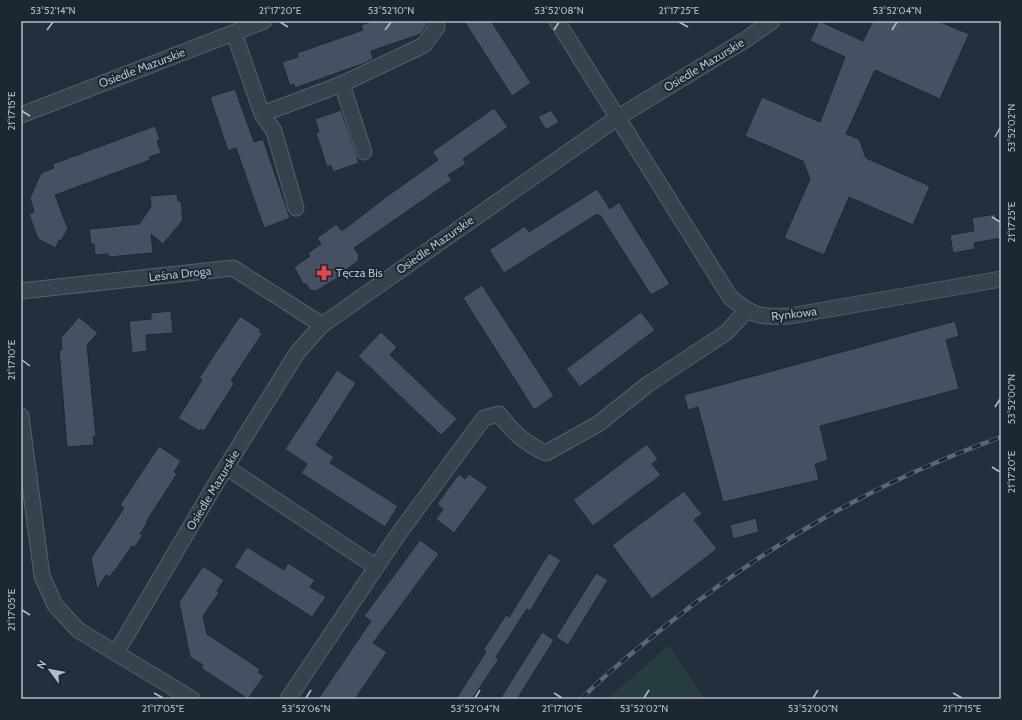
<svg xmlns="http://www.w3.org/2000/svg" width="1022" height="720" font-family="Cabin,sans-serif">
<style>
.green{fill:#263c3f}
.building{fill:#455162;stroke:#1f2835}
.lines{fill:none;stroke-linecap:round;stroke-linejoin:round}
.minor-casing{stroke:#565f6c;stroke-width:17}
.minor{stroke:#38414e;stroke-width:15}
.rail-casing{stroke:#5a6575;stroke-width:4.5}
.rail{stroke:#1d2633;stroke-width:3;stroke-dasharray:9;stroke-linecap:butt}
.ticks{fill:none;stroke:#b4bcc9;stroke-width:1.5}
.labels{text-anchor:middle;stroke-width:4;stroke-linejoin:round;paint-order:stroke}
.street-label{font-size:12px;fill:#b4bcc9;stroke:#1d2633}
.poi-label{font-size:12px;fill:#b4bcc9;stroke:#1d2633;text-anchor:start}
.neatline{fill:none;stroke:#b4bcc9;stroke-width:1.5}
.ticks-label{font-size:10px;text-anchor:middle;fill:#b4bcc9}
</style>
<rect width="100%" height="100%" fill="#242f3e"/>
<path class="green" d="M669,645L705,699H607Z"/>
<path class="building" d="M374,21H426L427,25L421,34L371,51L373,59L365,63L295,88L294,84L290,86L282,62L298,57L297,53L363,30L361,25Z
M464,21H491L531,83L512,96Z
M819,21L863,41L873,21H938L969,34L940,99L875,70L846,134L859,139L866,158L930,186L913,225L849,197L824,255L784,238L810,179L803,161L745,136L762,97L820,122L845,57L810,41Z
M235,89L254,142L263,139L290,218L264,228L236,148L228,151L210,97Z
M494,108L508,127L463,159L466,164L448,175L452,180L354,248L359,255L358,261L344,271V274L316,291L310,290L306,284H303L294,267L310,256L308,253L321,244L317,238L336,224L342,231L386,197L438,160L432,152Z
M341,110L359,163L333,172L331,165L327,167L316,133L319,132L315,119Z
M551,110L559,122L546,130L538,117Z
M155,126L160,140L157,141L161,153L149,157L150,160L55,195L68,229L61,241L59,240L56,248L38,239L29,214L34,212L30,198L41,173L54,168L53,164Z
M597,189L610,209L619,202L670,284L651,295L600,215L598,216L597,214L504,273L489,250L525,226L529,232Z
M177,194L178,201H181L183,220L163,244L151,234L153,253L109,257L108,254L95,255L94,244H91L89,229L139,224L151,207L150,196Z
M995,214L997,220L1001,219V238L974,243L975,249L953,253L950,235L974,231L972,218Z
M482,285L554,396L534,410L463,298Z
M171,311L173,333L146,335L147,351L132,353L129,321L151,319V313Z
M641,312L655,330L580,387L566,369Z
M240,316L261,330L259,332L262,334L231,381L234,384L204,431L201,429L199,431L178,418L202,380L199,378Z
M79,317L98,333L87,345L96,436H93L94,445L67,447L59,350H62L61,338Z
M955,321L959,336L946,340L959,389L820,426L828,460L815,464L819,480L723,502L698,407L688,410L684,395Z
M381,332L397,347L390,355L457,419L441,435L358,356Z
M337,370L356,383L316,445L334,457L330,463L398,506L385,527L301,473L307,464L285,449Z
M647,444L658,459L652,464L661,475L593,526L573,500Z
M159,446L181,461L174,472L177,474L146,522L147,523L140,534L143,535L134,548L132,546L114,572H113L110,577L106,575L97,589L91,558L124,508L120,505Z
M459,474L465,479L469,474L488,487L454,533L436,519L443,509L437,504Z
M684,491L702,514L694,520L717,549L652,599L612,545Z
M756,518L759,532L733,539L730,525Z
M420,540L439,554L373,643L387,652L355,699H318L371,621L364,616Z
M247,547L284,570L288,563L315,580L310,587L326,597L312,617L234,567Z
M549,553L561,560L530,611L527,609L496,657L499,659L472,699H456L486,652L483,650L506,615L509,617Z
M203,566L224,580L217,591L219,593L203,616L207,634L260,669L258,672L264,676L248,699L201,668L203,665L190,657L179,602Z
M596,573L608,580L568,645L556,637Z
M542,632L554,640L517,699H500Z"/>
<g class="lines">
<g class="minor-casing">
<path id="minor" d="M557,21L730,297C753,317 760,317 790,316L1001,279
M234,33L262,114L342,84L424,45L437,27L435,21
M342,84L364,152
M262,114L274,131L296,208
M21,115L264,21
M21,291L233,268L322,325
M21,416L42,576L55,605L78,630L192,699
M226,467L376,567
M116,653L218,480L297,353L322,325L617,118L745,40L772,21
M288,699L397,536L484,418L499,414C514,433 524,443 546,453L598,424L647,385L727,332L746,311"/>
</g>
<use href="#minor" class="minor"/>
<g class="rail-casing">
<path id="rail" d="M581,699C608,672 638,648 668,624C773,541 876,482 1001,437"/>
</g>
<use href="#rail" class="rail"/>
</g>
<path class="ticks" d="M280,22L288,27M679,22L688,27M47,30L53,22M385,30L391,22M554,30L559,22M892,30L897,22M22,111L30,116M995,137L1000,128M992,217L1000,222M22,360L30,366M995,407L1000,399M992,467L1000,472M22,610L30,615M154,693L163,698M554,693L562,698M953,693L962,698M306,698L311,690M475,698L480,690M644,698L649,690M813,698L818,690"/>
<defs>
<g id="pharmacy-bare" transform="scale(1.2)"><path d="M-2-6h4v4h4v4h-4v4h-4v-4h-4v-4h4Z" fill="#e0444e" stroke="#1d2633" stroke-width="2.5" paint-order="stroke"/></g>
</defs>
<g fill-rule="evenodd">
<use href="#pharmacy-bare" x="324" y="273"/>
</g>
<g class="labels">
<g class="street-label">
<text transform="translate(704 65) rotate(-31)" y="4">Osiedle Mazurskie</text>
<text transform="translate(142 68) rotate(-21)" y="4">Osiedle Mazurskie</text>
<text transform="translate(435 245) rotate(-35)" y="4">Osiedle Mazurskie</text>
<text transform="translate(180 274) rotate(-6)" y="4">Leśna Droga</text>
<text transform="translate(794 314) rotate(-7)" y="4">Rynkowa</text>
<text transform="translate(213 490) rotate(-59)" y="4">Osiedle Mazurskie</text>
</g>
<g class="poi-label">
<text x="336" y="277">Tęcza Bis</text>
</g>
</g>
<rect width="1022" height="720" fill="none" stroke="#1d2633" stroke-width="44"/>
<g transform="translate(50 670) rotate(302)" stroke="#1d2633" stroke-width="3" paint-order="stroke">
<path d="M0-3L7 15L0 10L-7 15Z" fill="#b4bcc9"/>
<text y="-6" font-size="11" font-weight="bold" text-anchor="middle" fill="#b4bcc9">N</text>
</g>
<rect x="22" y="22" width="978" height="676" class="neatline"/>
<g class="ticks-label">
<text x="53" y="14">53°52'14"N</text>
<text x="280" y="14">21°17'20"E</text>
<text x="391" y="14">53°52'10"N</text>
<text x="559" y="14">53°52'08"N</text>
<text x="679" y="14">21°17'25"E</text>
<text x="897" y="14">53°52'04"N</text>
<text transform="translate(11 111) rotate(-90)" y="4">21°17'15"E</text>
<text transform="translate(1011 128) rotate(-90)" y="4">53°52'02"N</text>
<text transform="translate(1011 222) rotate(-90)" y="4">21°17'25"E</text>
<text transform="translate(11 360) rotate(-90)" y="4">21°17'10"E</text>
<text transform="translate(1011 399) rotate(-90)" y="4">53°52'00"N</text>
<text transform="translate(1011 472) rotate(-90)" y="4">21°17'20"E</text>
<text transform="translate(11 610) rotate(-90)" y="4">21°17'05"E</text>
<text x="163" y="712">21°17'05"E</text>
<text x="306" y="712">53°52'06"N</text>
<text x="475" y="712">53°52'04"N</text>
<text x="562" y="712">21°17'10"E</text>
<text x="644" y="712">53°52'02"N</text>
<text x="813" y="712">53°52'00"N</text>
<text x="962" y="712">21°17'15"E</text>
</g>
</svg>
